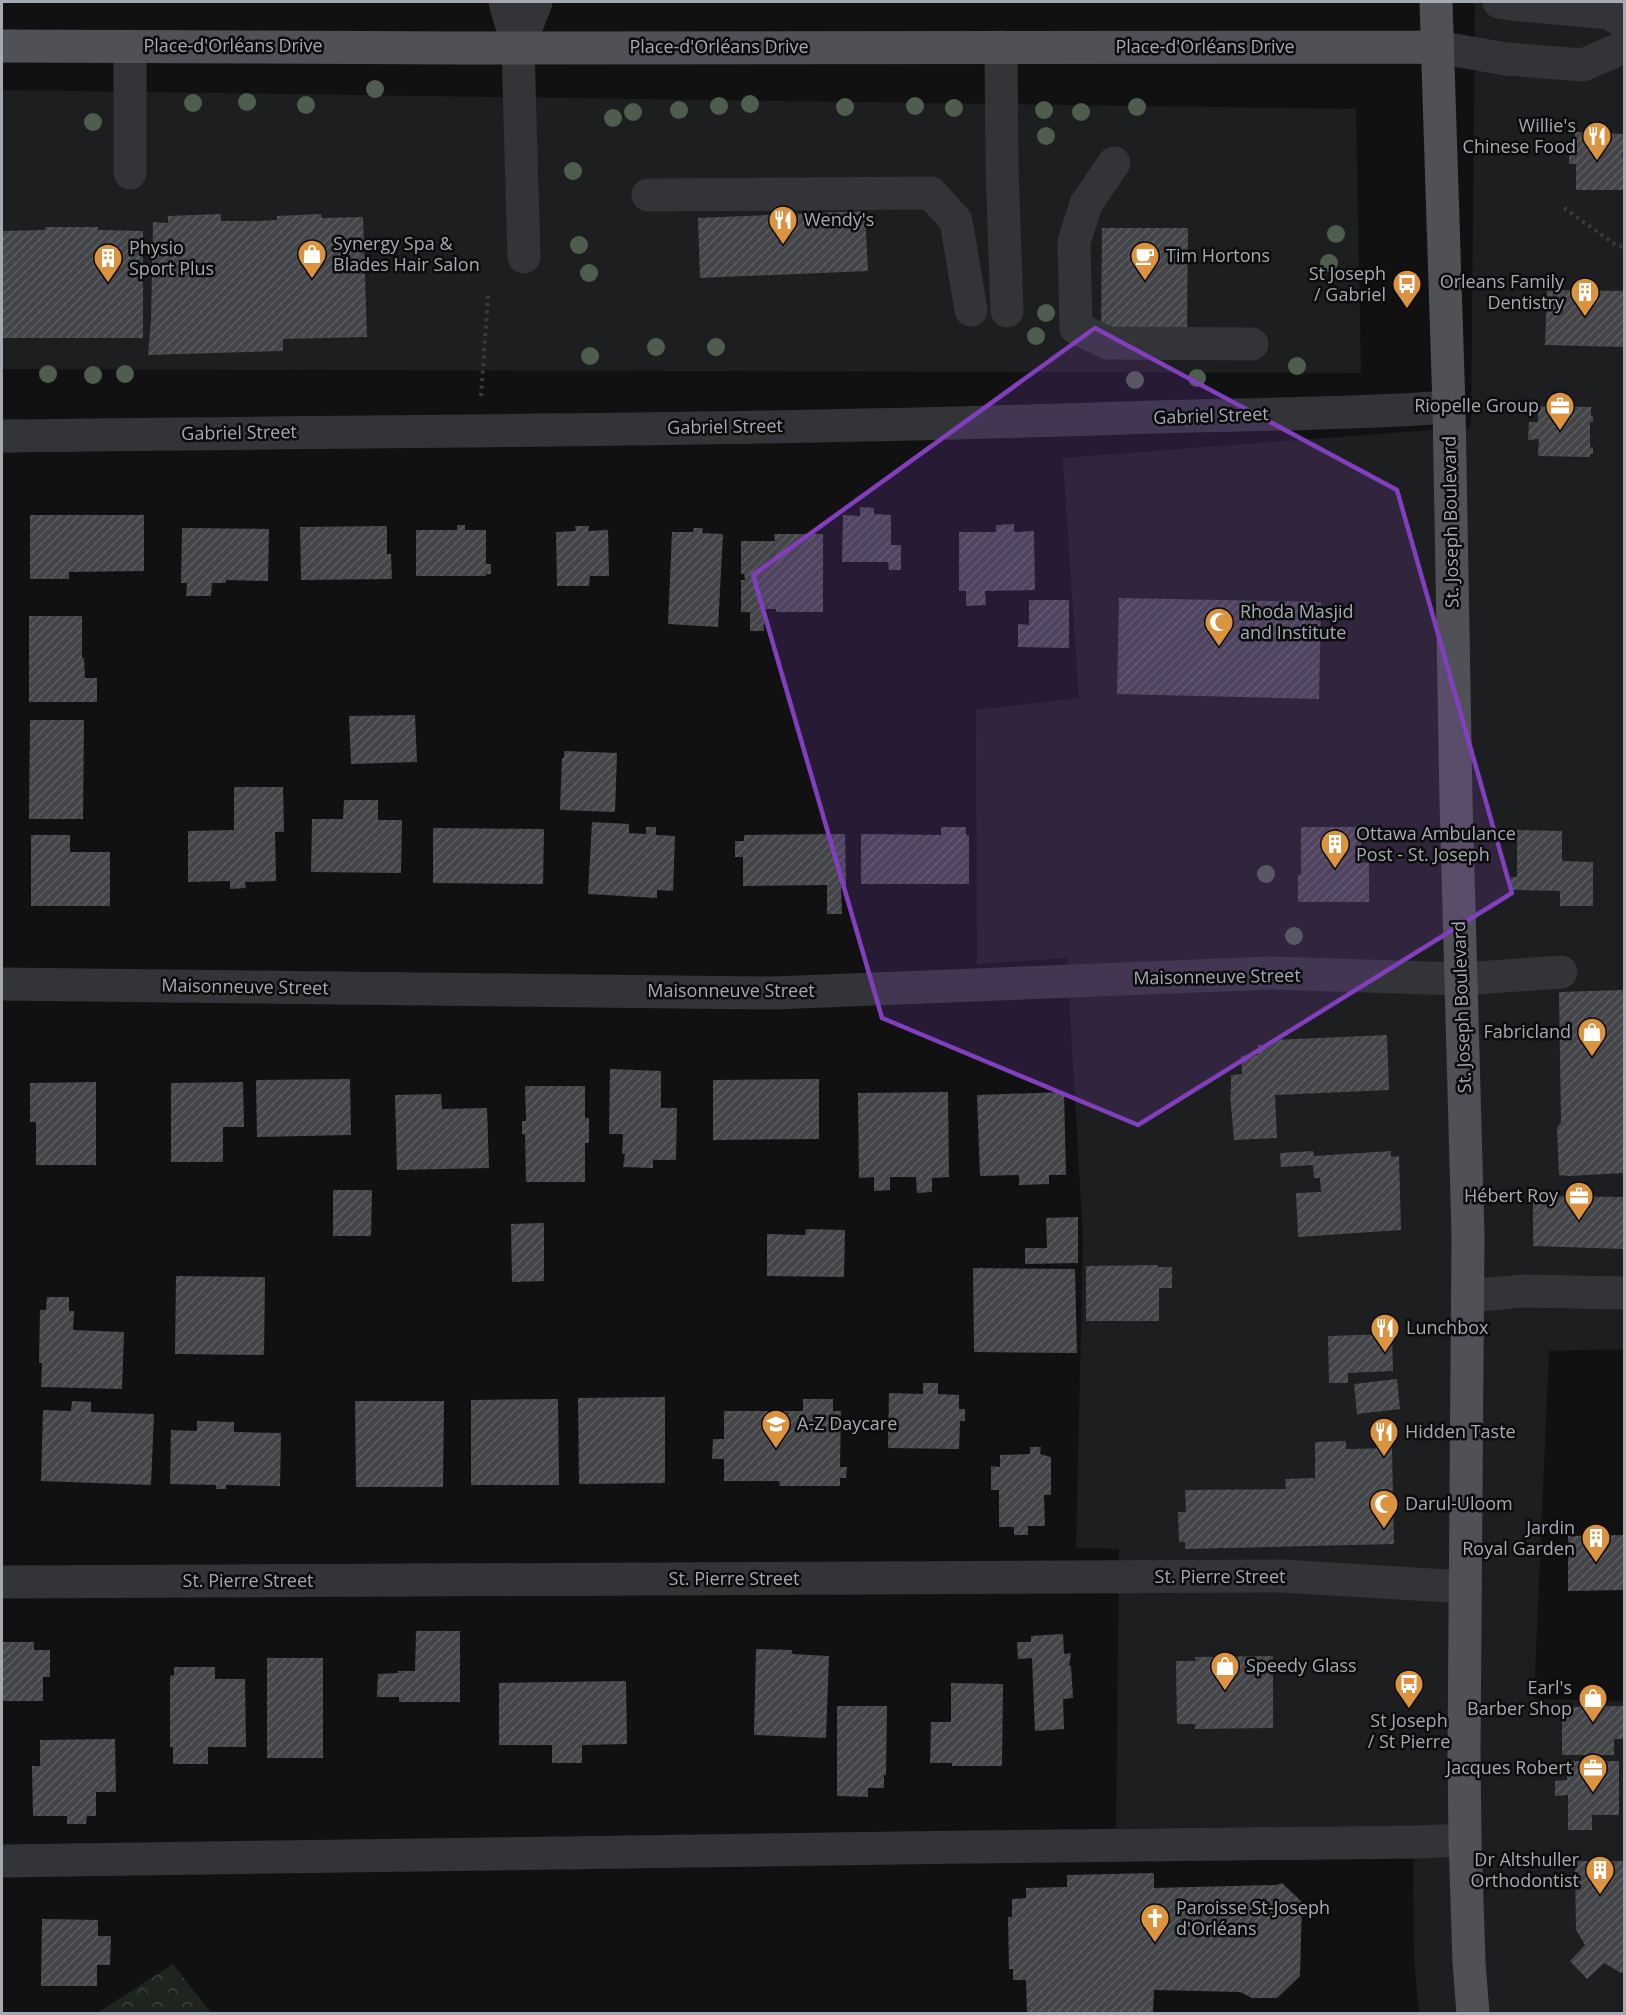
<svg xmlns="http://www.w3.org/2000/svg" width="1626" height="2015" font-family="'Open Sans',sans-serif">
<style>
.built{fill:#1d1e1f}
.forest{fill:url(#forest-crowns)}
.building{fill:url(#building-hatch)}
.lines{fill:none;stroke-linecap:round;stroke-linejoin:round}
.path{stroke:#393b3e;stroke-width:4;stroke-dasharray:3 4.5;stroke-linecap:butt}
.minor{stroke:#333437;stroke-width:33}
.major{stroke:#4f5156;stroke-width:33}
.tree{fill:#4e5d4d}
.marked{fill:#813fbd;fill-opacity:0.2;stroke:#813fbd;stroke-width:4.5;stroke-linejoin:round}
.labels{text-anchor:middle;stroke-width:5;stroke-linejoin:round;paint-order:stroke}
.street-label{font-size:18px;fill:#a4aab2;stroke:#0c0c0d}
.poi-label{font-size:18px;fill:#a4aab2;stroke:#0c0c0d;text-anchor:start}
</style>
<defs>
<pattern id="forest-crowns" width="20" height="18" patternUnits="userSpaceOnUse" patternTransform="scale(1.5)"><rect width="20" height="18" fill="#1e251e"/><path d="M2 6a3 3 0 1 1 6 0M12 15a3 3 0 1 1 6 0" fill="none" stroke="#3c423c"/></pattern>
<pattern id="building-hatch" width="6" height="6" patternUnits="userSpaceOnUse" patternTransform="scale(1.5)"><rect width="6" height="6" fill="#434548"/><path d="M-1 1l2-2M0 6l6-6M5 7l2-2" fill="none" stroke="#5b5d60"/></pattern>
</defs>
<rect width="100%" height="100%" fill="#111112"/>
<path class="built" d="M1475,2H1624V1349L1549,1351L1534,1699L1624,1701V2013H1419L1414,1959L1413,1827L1116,1828L1119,1549L1076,1548L1083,1240L1067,958L977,964L976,710L1079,698L1063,458L1471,427Z
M2,90L1356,109L1361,373L2,369Z"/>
<path class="forest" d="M173,1964L211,2013H97Z"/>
<path class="building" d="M1575,132L1624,134V153H1622L1623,160H1624V190H1576V164H1569V149L1575,150Z
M865,211L868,271L700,278L698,218Z
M221,214V221H258L277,220V216L321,214L322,218L363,217L367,337L283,339V351L148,355L151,321L153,222L168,223V216Z
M45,227H98V230L143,231V338H2V231L45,230Z
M1102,228H1188L1187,333H1101Z
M1547,290L1624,291V347L1545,345Z
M1538,406L1591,407V416H1593V422H1590V448L1593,447V454H1590V457L1538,456L1539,439L1528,440L1529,422H1538Z
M860,507L874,508V514L891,515V545H901V570H889L888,562H842L843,515L860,516Z
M30,515H144V571L69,572V579H30Z
M1014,524V532L1034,531L1035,590L985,591L986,605L966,606V591H959V532H996V525Z
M457,525H465V530H486V564H491V574H486V576H416V530H457Z
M387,526V554H391L392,579L301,580L300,527Z
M575,526H589L588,531L608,530L609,576H590L589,586H557L556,532L576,531Z
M182,528L269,529L268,581L226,580V583H212L211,596H186L187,583H181Z
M694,528H703L702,533L723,534L718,627L668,624L672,532H693Z
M774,534H823V612H776V609H764V631H750V612H741V580H745L744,574H741V541H775Z
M1119,598L1321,602L1319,699L1117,694Z
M1029,600H1069V648L1018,647V624L1029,625Z
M29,616H82V658H84L85,678H97V702H29Z
M415,715L417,762L351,764L349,716Z
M30,720H84L83,819H29Z
M564,751L617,753L615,812L560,810L562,758H564Z
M234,787H283L284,832H275L276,881L245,882L246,888L230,889V881L188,882V831L234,830Z
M344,800H378V820H402L401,873L311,872L312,819H343Z
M592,822L629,824V833L646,834V827H656V835L675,836L673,891L657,890V898L588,894Z
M941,827H966V835H969V884H861V834L941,835Z
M1301,827H1361V862L1369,863V902H1298V875H1301Z
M433,828L544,829L543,884L433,883Z
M1517,830L1562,831V861L1593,862V906H1560V891L1511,890V877H1517Z
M845,834L846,885H841L842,914H827V885L743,886V857H735V841H744V835Z
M31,835H70V852H110V906H31Z
M1624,990V1173L1569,1176L1559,1175L1557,1128L1561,1122L1559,992Z
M1387,1035L1389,1090L1275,1095L1277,1138L1234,1140L1230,1094H1231V1075L1242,1074L1241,1056L1258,1055V1045L1273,1044V1040Z
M610,1069L661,1071V1108H677L676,1160H653V1168L623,1167L625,1154H622L623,1134H609Z
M350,1079L351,1135L257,1137L256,1080Z
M819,1079V1139L713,1140V1080Z
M96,1082V1165H36V1122H30V1083Z
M243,1082L244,1127H223V1162H171V1083Z
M525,1086H585V1118H589V1143H585V1182H526L525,1134H522V1121H526Z
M948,1092L949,1177L932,1178V1192L917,1193L916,1177H890V1190L874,1191V1177L859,1178L858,1093Z
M1064,1092L1066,1175H1049V1184L1019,1185V1175L980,1176L977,1095Z
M441,1094L442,1109L487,1108L489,1168L397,1170L395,1095Z
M1313,1151L1314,1156L1391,1151V1157L1399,1156L1401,1230L1298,1237L1296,1193L1321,1192L1320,1178H1314L1313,1165L1281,1167L1280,1153Z
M333,1190H372L371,1236H333Z
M1533,1196L1624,1197V1249L1533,1246Z
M1078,1217V1263L1025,1264V1248H1047L1046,1218Z
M544,1223V1281L512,1282L511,1224Z
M806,1229L845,1230L844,1277L767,1276V1234L805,1235Z
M1157,1265L1158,1267H1172V1288H1159V1321H1086V1266Z
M973,1268L1075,1269L1077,1353L974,1352Z
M176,1276L265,1277L264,1355L175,1354Z
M47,1297H69V1311H74L73,1330L124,1332L122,1389L41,1387L42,1363H39L40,1310H46Z
M1392,1334L1393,1371L1348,1373V1383H1329L1328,1336Z
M1397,1379L1400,1409L1357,1414L1354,1384Z
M923,1383H938V1394L959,1395V1409H965V1421H960L959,1449L888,1448L889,1393L923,1394Z
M665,1397V1483L579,1484L578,1398Z
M558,1399L559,1485H471V1400Z
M803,1399H833V1411H841L840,1467H847L846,1478H840V1486H780L779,1481H724V1459H712L713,1439H724V1411H803Z
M72,1401L91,1402V1412L154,1414L151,1485L41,1481L43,1410L71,1411Z
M355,1401H444L443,1487H356Z
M197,1421L234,1422V1432L281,1433L280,1486L226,1485V1489H216V1485L170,1484L171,1430L197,1431Z
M1346,1441V1449L1392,1448L1394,1544L1185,1549V1542H1179L1178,1512H1186L1185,1490L1286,1489L1285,1479L1315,1478V1442Z
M1030,1447H1041L1040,1454L1051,1457V1495H1044L1045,1526H1028V1535H1014V1527H999V1490H991V1466L1000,1467V1455L1030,1454Z
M1624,1535V1590L1568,1591V1536Z
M416,1631H460V1702H399V1697H377L378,1674L398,1673V1671H415Z
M1063,1634L1064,1654L1071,1653L1069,1666H1071L1073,1698L1063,1699L1064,1729L1035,1731L1032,1658L1018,1659L1017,1642H1031V1636Z
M2,1642H34V1650H50V1677H43V1701H2Z
M756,1649L792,1650V1654L829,1656L826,1738L754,1735Z
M1273,1656V1728L1195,1729V1724H1177L1176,1661H1196L1195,1657Z
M267,1658H323V1758H267Z
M174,1667H215V1679H245L246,1747H208V1764H173V1747H170V1676L174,1675Z
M626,1681L627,1744L582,1745V1763H552V1745H499V1683Z
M951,1683L1003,1684L1002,1766H952V1763H930L931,1722H951Z
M837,1706H887L886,1775H884V1788H868V1797L837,1796Z
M1624,1706V1739H1614V1755H1562V1707Z
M115,1739L116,1792H96V1816H87L86,1824H67V1816H33L32,1766H40V1740Z
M1566,1761H1619V1815H1592V1830H1568V1795L1555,1796V1781L1567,1780Z
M1575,1861H1624V1973H1621L1604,1963L1587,1979L1570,1961L1585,1945L1576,1930Z
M1154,1873V1888L1276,1885L1282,1883L1302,1902L1300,1976L1277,1998H1252L1240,1992L1154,1990L1153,2012L1027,2013L1026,1980H1013V1969H1009L1008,1917H1012V1899L1026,1898V1888L1067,1887V1875Z
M42,1919L98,1920V1936H111L110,1965H97V1986H41Z"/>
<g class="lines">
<path class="path" d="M1564,208L1617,246L1624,247
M481,396L488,296"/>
<path class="minor" d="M505,2L518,48L524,257
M1499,2L1510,4L1609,13L1624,22
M130,46V173
M1001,47L1002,167L1007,311
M1437,47L1506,59L1583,65L1624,47
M518,48L536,2
M1114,163L1086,204L1074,242L1076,328L1108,343L1252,344
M648,195L931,193L956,221L971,310
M2,436C375,431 749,431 1122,418C1231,414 1340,415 1449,407
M2,984L774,993L1271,973L1461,979L1561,972
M1467,1296L1524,1291L1624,1293
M2,1582L1282,1576L1465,1587
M2,1861L967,1847L1417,1842L1465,1840"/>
<path class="major" d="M1436,2L1449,407L1456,800L1468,1235L1464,1753L1465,1840L1469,1962L1473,2014
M2,46L461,48L1437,47"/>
</g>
<g class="tree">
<circle cx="375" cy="89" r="9"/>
<circle cx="247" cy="102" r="9"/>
<circle cx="193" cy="103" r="9"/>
<circle cx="750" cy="104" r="9"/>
<circle cx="306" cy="105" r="9"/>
<circle cx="719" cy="106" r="9"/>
<circle cx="915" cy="106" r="9"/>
<circle cx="845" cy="107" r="9"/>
<circle cx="1137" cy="107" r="9"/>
<circle cx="954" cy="108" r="9"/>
<circle cx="679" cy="110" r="9"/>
<circle cx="1044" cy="110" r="9"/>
<circle cx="633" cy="112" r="9"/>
<circle cx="1081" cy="112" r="9"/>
<circle cx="613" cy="118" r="9"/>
<circle cx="93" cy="122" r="9"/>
<circle cx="1046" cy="136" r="9"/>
<circle cx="573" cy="171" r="9"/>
<circle cx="1336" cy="234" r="9"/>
<circle cx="579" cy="245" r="9"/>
<circle cx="1329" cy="263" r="9"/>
<circle cx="589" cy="273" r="9"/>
<circle cx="1046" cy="313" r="9"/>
<circle cx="1036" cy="336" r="9"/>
<circle cx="656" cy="347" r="9"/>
<circle cx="716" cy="347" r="9"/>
<circle cx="590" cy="356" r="9"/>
<circle cx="1297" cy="366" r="9"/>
<circle cx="48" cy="374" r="9"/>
<circle cx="125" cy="374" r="9"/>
<circle cx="93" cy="375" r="9"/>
<circle cx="1197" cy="378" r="9"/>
<circle cx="1135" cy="380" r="9"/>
<circle cx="1266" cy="874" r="9"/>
<circle cx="1294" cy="936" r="9"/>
</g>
<path class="marked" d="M1095,328L1397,490L1512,893L1138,1125L882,1018L753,575Z"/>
<defs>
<g id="restaurant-pin" transform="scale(1.5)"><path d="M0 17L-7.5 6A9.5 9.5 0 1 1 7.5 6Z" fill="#dc9340" stroke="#0c0c0d"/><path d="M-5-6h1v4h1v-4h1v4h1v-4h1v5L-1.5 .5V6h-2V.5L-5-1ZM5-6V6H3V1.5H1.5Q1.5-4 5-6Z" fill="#fff"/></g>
<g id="shop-pin" transform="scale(1.5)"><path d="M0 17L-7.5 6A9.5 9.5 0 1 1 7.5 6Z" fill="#dc9340" stroke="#0c0c0d"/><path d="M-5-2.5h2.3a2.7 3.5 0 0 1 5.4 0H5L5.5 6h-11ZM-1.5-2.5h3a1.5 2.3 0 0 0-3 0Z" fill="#fff"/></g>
<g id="cafe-pin" transform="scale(1.5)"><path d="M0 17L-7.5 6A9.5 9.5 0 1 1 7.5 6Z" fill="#dc9340" stroke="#0c0c0d"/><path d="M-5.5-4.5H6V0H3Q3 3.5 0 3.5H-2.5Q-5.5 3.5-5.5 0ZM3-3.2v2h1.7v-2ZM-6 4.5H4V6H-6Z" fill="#fff"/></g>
<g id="building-pin" transform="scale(1.5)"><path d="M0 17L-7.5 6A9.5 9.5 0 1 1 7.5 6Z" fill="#dc9340" stroke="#0c0c0d"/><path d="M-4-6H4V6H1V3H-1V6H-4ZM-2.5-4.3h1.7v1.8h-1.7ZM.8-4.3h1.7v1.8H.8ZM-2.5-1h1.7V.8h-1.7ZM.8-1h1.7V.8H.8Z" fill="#fff"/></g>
<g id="bus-pin" transform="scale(1.5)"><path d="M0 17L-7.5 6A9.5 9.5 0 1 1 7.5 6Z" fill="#dc9340" stroke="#0c0c0d"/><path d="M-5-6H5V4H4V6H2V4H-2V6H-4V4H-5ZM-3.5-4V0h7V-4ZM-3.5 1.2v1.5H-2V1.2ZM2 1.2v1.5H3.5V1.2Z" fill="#fff"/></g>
<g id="office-pin" transform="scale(1.5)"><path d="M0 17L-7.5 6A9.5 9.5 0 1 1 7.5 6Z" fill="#dc9340" stroke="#0c0c0d"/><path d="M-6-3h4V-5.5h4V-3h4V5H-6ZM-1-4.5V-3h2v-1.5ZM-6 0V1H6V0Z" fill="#fff"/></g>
<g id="mosque-pin" transform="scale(1.5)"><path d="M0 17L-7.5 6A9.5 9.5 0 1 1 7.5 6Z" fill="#dc9340" stroke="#0c0c0d"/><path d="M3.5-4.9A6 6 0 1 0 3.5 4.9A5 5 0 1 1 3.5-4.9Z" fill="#fff"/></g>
<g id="school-pin" transform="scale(1.5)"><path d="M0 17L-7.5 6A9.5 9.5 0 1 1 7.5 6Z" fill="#dc9340" stroke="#0c0c0d"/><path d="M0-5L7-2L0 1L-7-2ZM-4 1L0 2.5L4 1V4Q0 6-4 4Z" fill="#fff"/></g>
<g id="church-pin" transform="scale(1.5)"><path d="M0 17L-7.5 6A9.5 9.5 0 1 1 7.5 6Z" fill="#dc9340" stroke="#0c0c0d"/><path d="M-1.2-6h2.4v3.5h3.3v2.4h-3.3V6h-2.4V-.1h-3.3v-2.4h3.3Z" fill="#fff"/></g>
</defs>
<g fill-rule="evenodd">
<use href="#restaurant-pin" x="1597" y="136"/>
<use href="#restaurant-pin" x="783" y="220"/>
<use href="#shop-pin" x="312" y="254"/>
<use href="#cafe-pin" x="1145" y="256"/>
<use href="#building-pin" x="108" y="258"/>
<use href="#bus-pin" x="1407" y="284"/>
<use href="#building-pin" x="1585" y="292"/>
<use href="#office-pin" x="1560" y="406"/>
<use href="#mosque-pin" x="1219" y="622"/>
<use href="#building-pin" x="1335" y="844"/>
<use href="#shop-pin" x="1592" y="1032"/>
<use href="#office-pin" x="1579" y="1196"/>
<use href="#restaurant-pin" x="1385" y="1328"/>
<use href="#school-pin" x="776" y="1424"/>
<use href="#restaurant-pin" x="1384" y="1432"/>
<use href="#mosque-pin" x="1384" y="1504"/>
<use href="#building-pin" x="1596" y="1538"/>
<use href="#shop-pin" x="1225" y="1666"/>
<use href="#bus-pin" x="1409" y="1684"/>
<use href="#shop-pin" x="1593" y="1698"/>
<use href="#office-pin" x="1593" y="1768"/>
<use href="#building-pin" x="1600" y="1870"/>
<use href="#church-pin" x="1155" y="1918"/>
</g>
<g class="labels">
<g class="street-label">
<text x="233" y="52">Place-d'Orléans Drive</text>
<text x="719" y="53">Place-d'Orléans Drive</text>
<text x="1205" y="53">Place-d'Orléans Drive</text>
<text transform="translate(1211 416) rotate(-2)" y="6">Gabriel Street</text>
<text transform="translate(725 427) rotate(-1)" y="6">Gabriel Street</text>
<text transform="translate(239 433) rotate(-1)" y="6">Gabriel Street</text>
<text transform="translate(1451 522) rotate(-91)" y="6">St. Joseph Boulevard</text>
<text transform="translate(1217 977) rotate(-1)" y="6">Maisonneuve Street</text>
<text transform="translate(245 987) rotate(1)" y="6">Maisonneuve Street</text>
<text x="731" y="997">Maisonneuve Street</text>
<text transform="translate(1462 1007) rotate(-92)" y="6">St. Joseph Boulevard</text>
<text x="1220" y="1583">St. Pierre Street</text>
<text x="734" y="1585">St. Pierre Street</text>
<text x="248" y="1587">St. Pierre Street</text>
</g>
<g class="poi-label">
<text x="1576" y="132" text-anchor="end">Willie's<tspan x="1576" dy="21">Chinese Food</tspan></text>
<text x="804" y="226">Wendy's</text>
<text x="333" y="250">Synergy Spa &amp;<tspan x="333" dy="21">Blades Hair Salon</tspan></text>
<text x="129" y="254">Physio<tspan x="129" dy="21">Sport Plus</tspan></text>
<text x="1166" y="262">Tim Hortons</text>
<text x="1386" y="280" text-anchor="end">St Joseph<tspan x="1386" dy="21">/ Gabriel</tspan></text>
<text x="1564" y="288" text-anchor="end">Orleans Family<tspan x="1564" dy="21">Dentistry</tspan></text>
<text x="1539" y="412" text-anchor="end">Riopelle Group</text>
<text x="1240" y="618">Rhoda Masjid<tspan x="1240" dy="21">and Institute</tspan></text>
<text x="1356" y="840">Ottawa Ambulance<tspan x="1356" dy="21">Post - St. Joseph</tspan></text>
<text x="1571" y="1038" text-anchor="end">Fabricland</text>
<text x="1558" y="1202" text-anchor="end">Hébert Roy</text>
<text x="1406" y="1334">Lunchbox</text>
<text x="797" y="1430">A-Z Daycare</text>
<text x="1405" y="1438">Hidden Taste</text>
<text x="1405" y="1510">Darul-Uloom</text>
<text x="1575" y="1534" text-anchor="end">Jardin<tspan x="1575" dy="21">Royal Garden</tspan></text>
<text x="1246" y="1672">Speedy Glass</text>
<text x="1572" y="1694" text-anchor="end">Earl's<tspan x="1572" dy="21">Barber Shop</tspan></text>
<text x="1409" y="1727" text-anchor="middle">St Joseph<tspan x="1409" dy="21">/ St Pierre</tspan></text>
<text x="1572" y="1774" text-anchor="end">Jacques Robert</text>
<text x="1579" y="1866" text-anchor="end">Dr Altshuller<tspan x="1579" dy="21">Orthodontist</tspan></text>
<text x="1176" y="1914">Paroisse St-Joseph<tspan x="1176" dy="21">d'Orléans</tspan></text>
</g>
</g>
<rect width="1626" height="2015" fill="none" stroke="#a4aab2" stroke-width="6"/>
</svg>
